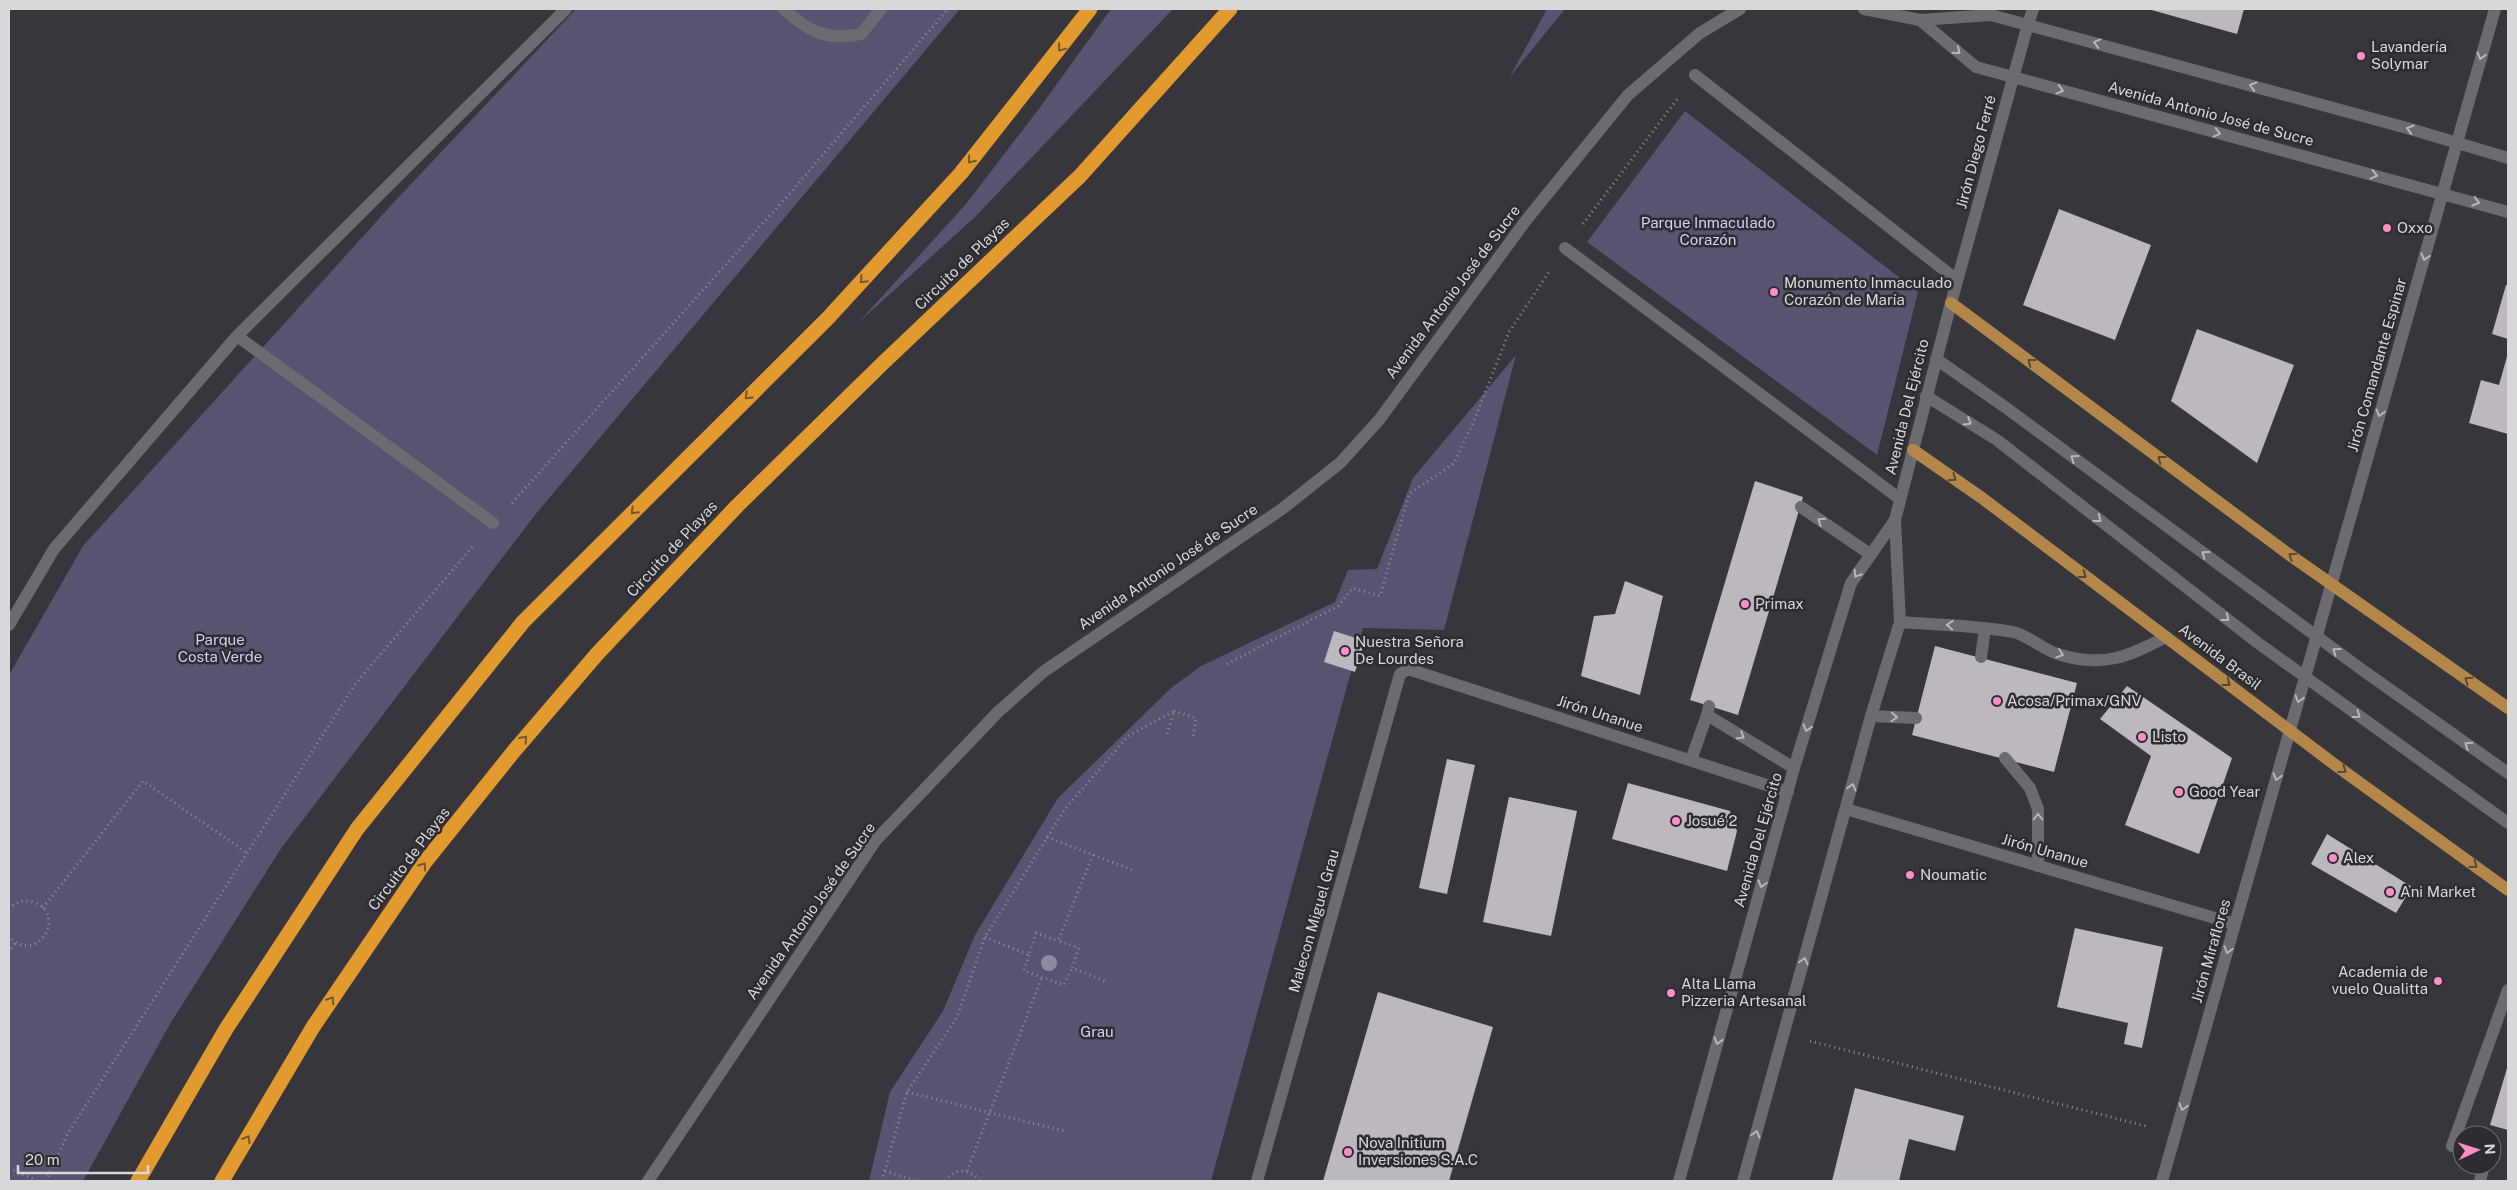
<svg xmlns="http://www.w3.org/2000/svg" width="2517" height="1190" font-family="'Public Sans',sans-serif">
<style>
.green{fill:#575370}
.building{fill:#bcb8be}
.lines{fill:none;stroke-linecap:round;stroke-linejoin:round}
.path{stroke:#8d8d91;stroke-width:3;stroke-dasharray:1 4;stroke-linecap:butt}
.lane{stroke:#6c6b71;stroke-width:12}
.street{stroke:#6c6b71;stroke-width:12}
.secondary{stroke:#6c6b71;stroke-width:12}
.primary{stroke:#b38749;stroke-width:12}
.highway{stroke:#e2992e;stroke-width:15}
.tree{fill:#8d8aa2}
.oneway{stroke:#b8b7bb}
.oneway2{stroke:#755830}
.oneway3{stroke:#554738}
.poi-dot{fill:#fc8fc3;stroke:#2d2c31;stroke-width:2}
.labels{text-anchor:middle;stroke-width:5;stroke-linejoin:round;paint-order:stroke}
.poi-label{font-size:15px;fill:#d8d8db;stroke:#2d2c31;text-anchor:start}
.street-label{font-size:15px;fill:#d8d8db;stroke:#2d2c31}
.park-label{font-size:15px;fill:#d3cff5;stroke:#2d2c31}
</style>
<rect width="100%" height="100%" fill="#37363c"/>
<path class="green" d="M576,9H960L535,515L280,850L170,1024L83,1181H9V675L83,546L395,201Z
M1111,9H1173L975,217L858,323L966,204L1038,110Z
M1547,9H1565L1509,78Z
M1685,111L1918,292L1877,455L1587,242Z
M1516,355L1444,630L1363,628L1211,1181H869L890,1092L943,1011L975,935L1058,798L1171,688L1201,666L1335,602L1348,570L1377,569L1413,478Z"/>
<path class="building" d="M2148,9H2244L2237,34Z
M2059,209L2151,245L2115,340L2023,305Z
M2506,285H2508V339L2492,334Z
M2197,329L2294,365L2257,463L2171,401Z
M2508,353V434L2469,423L2481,380L2499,385Z
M1755,481L1803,497L1738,715L1690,700Z
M1625,581L1663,596L1640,695L1581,676L1594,616L1615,614Z
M1334,631L1365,641L1355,672L1324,662Z
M1935,646L2077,683L2054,772L1912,735Z
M2127,686L2232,758L2199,854L2125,825L2151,756L2100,719Z
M1447,759L1475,765L1447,894L1419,888Z
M1628,783L1730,811L1737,831L1727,871L1612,839Z
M1509,797L1577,811L1551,936L1483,922Z
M2327,834L2412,887L2396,913L2311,864Z
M2075,928L2163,947L2142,1048L2124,1044L2128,1023L2057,1007Z
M1378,992L1493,1027L1449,1181H1323Z
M2508,1065V1130L2490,1125Z
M1855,1088L1964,1116L1955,1151L1909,1139L1899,1181H1832Z"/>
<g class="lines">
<path class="path" d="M1583,224L1678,98
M512,503L791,192L948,9
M1227,664L1338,606L1353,588L1380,596L1409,494L1454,463L1473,423L1509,332L1549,272
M1174,711L1196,718L1193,737
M1047,837L1135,871
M1093,855L1058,941L1079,948L1072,968L1105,981
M43,908L143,781L247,853
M9,909C16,902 23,899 33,902C68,913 38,966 9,937
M985,937L1029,955L1036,933L1058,941
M9,953L15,943
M1029,955L1024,971L1064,985L1072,968
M1810,1041L2146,1126
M907,1092L1064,1131
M9,1168L38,1181
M885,1171L916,1181
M967,1171L1042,977
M46,1181L68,1133L356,683L474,545
M882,1181L907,1092L957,1017L985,937L1065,809L1128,736L1174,711L1166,738
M945,1181C954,1167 971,1169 980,1181"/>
<path class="lane" d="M784,9C809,32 826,41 861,34L881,9
M237,336L493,523
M1936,359L2005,407L2361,669L2508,773
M1926,396L1997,440L2258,643L2508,823
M1801,507L1870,554
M1900,622C1937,625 1976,625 2013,632C2030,636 2044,651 2061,655C2104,668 2129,656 2166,637
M9,625L54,549L237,336L566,9
M1981,657L1985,628
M1709,706L1707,715L1794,768
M1871,716L1916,718
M2005,758L2030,788L2038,809V866
M1691,760L1707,715
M2462,1148L2452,1146L2508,990
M2480,1181L2484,1165"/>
<path class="street" d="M2028,24L2033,9
M1695,75L1957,280
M1565,248L1900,499
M1846,809L2235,924
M1257,1181L1400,674L1408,669L1788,792
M2162,1181L2290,730"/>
<path class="secondary" d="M1864,9L1920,20L1991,15L2407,128L2508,158
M1920,20L1976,67L2508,212
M2290,730L2495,9
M648,1181L876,840L998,712L1043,672L1282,509L1340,463L1379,420L1527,219L1628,95L1700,33L1740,9
M1679,1181L1794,768L1851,583L1895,520
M1743,1181L1871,716L1900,622L1895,520L1951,303L2028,24"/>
<path class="primary" d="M1951,303L2287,553L2508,708
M1913,450L1982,498L2338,767L2508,890"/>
<path class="highway" d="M138,1181L226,1029L357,829L523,622L828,318L961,173L1090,9
M222,1181L313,1027L425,862L514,751L597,654L737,506L883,363L1080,176L1230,9"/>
</g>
<circle class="tree" cx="1049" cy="963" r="8"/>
<defs><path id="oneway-chevron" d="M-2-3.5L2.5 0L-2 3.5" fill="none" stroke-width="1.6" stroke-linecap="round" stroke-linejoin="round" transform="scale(1.25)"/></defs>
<g class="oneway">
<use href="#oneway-chevron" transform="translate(2097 43) rotate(-165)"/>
<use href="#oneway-chevron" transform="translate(1957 51) rotate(40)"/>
<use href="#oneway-chevron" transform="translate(2481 56) rotate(106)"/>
<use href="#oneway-chevron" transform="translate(2253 86) rotate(-165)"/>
<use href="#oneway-chevron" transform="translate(2060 90) rotate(15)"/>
<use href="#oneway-chevron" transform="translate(2410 129) rotate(-164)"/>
<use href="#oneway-chevron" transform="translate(2217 133) rotate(15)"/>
<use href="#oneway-chevron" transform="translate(2374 175) rotate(15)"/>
<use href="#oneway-chevron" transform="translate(2476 202) rotate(16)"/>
<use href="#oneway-chevron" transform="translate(2425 257) rotate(106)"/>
<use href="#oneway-chevron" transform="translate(2380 413) rotate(106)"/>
<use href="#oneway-chevron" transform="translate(1968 422) rotate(32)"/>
<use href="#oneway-chevron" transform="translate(2074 458) rotate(-144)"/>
<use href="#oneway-chevron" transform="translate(2098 519) rotate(38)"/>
<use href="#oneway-chevron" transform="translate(1821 521) rotate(-145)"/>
<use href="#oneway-chevron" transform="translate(2205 554) rotate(-144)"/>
<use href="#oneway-chevron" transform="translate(1857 574) rotate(122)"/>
<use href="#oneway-chevron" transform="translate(2226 618) rotate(38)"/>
<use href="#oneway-chevron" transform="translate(1950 625) rotate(-176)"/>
<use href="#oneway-chevron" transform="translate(2336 651) rotate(-144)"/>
<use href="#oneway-chevron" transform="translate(2060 654) rotate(19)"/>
<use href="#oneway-chevron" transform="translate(2299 699) rotate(107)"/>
<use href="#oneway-chevron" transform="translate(2357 715) rotate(36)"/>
<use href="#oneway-chevron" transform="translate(1894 717) rotate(2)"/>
<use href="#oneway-chevron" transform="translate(1807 728) rotate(107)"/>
<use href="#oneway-chevron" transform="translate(1741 736) rotate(31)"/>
<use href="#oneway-chevron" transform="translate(2468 745) rotate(-145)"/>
<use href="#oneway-chevron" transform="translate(2277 777) rotate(106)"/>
<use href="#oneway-chevron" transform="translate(1852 787) rotate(-75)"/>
<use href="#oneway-chevron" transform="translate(2038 817) rotate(-90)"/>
<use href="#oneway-chevron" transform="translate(1762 884) rotate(106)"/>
<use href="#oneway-chevron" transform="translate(2228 950) rotate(106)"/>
<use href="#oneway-chevron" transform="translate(1804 961) rotate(-75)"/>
<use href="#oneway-chevron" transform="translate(1718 1041) rotate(106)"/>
<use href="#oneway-chevron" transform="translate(2183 1107) rotate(106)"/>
<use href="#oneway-chevron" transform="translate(1756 1134) rotate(-74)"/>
</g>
<g class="oneway2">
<use href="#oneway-chevron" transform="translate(1061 48) rotate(128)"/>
<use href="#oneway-chevron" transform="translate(971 160) rotate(129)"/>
<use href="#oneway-chevron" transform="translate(863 280) rotate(133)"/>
<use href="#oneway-chevron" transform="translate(748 396) rotate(136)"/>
<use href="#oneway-chevron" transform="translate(634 511) rotate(135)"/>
<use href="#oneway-chevron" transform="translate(524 739) rotate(-49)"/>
<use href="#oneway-chevron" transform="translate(423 866) rotate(-54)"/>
<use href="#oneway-chevron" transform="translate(331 1000) rotate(-57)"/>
<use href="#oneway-chevron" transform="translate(247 1139) rotate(-60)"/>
</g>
<g class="oneway3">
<use href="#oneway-chevron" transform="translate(2031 362) rotate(-143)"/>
<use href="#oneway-chevron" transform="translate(2161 459) rotate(-143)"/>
<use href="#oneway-chevron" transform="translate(1953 478) rotate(35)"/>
<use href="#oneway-chevron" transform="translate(2292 556) rotate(-145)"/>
<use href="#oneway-chevron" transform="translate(2083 575) rotate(37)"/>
<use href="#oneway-chevron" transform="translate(2468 680) rotate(-145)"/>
<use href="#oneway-chevron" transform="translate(2227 683) rotate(37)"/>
<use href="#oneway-chevron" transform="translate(2343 770) rotate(36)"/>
<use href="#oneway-chevron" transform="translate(2474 865) rotate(36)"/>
</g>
<g class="poi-dot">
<circle cx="2361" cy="56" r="5"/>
<circle cx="2387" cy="228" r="5"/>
<circle cx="1774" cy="292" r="5"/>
<circle cx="1745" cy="604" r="5"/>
<circle cx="1345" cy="651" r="5"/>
<circle cx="1997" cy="701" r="5"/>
<circle cx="2142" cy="737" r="5"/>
<circle cx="2179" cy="792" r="5"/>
<circle cx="1676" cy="821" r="5"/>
<circle cx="2333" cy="858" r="5"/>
<circle cx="1910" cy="875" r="5"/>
<circle cx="2390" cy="892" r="5"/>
<circle cx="2438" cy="981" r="5"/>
<circle cx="1671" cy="993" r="5"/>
<circle cx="1348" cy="1152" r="5"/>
</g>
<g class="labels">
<g class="poi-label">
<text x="2371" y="52">Lavandería<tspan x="2371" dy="17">Solymar</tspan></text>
<text x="2397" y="233">Oxxo</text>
<text x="1784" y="288">Monumento Inmaculado<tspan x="1784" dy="17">Corazón de María</tspan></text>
<text x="1755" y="609">Primax</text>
<text x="1355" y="647">Nuestra Señora<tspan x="1355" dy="17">De Lourdes</tspan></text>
<text x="2007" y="706">Acosa/Primax/GNV</text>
<text x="2152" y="742">Listo</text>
<text x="2189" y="797">Good Year</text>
<text x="1686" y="826">Josué 2</text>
<text x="2343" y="863">Alex</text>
<text x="1920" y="880">Noumatic</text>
<text x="2400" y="897">Ani Market</text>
<text x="2428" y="977" text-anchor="end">Academia de<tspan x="2428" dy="17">vuelo Qualitta</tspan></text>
<text x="1681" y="989">Alta Llama<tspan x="1681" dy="17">Pizzeria Artesanal</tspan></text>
<text x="1358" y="1148">Nova Initium<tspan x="1358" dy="17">Inversiones S.A.C</tspan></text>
</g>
<g class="street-label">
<text transform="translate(2211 114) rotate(15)" y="5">Avenida Antonio José de Sucre</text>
<text transform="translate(1976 152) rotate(-75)" y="5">Jirón Diego Ferré</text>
<text transform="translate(962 264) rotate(-44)" y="5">Circuito de Playas</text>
<text transform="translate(1453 292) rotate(-53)" y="5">Avenida Antonio José de Sucre</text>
<text transform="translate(2377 365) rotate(-74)" y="5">Jirón Comandante Espinar</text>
<text transform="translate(1907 407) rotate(-76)" y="5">Avenida Del Ejército</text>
<text transform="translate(672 549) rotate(-47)" y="5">Circuito de Playas</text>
<text transform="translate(1168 567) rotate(-34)" y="5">Avenida Antonio José de Sucre</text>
<text transform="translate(2220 657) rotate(37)" y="5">Avenida Brasil</text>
<text transform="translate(1600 714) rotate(18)" y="5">Jirón Unanue</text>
<text transform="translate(1758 840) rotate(-74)" y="5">Avenida Del Ejército</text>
<text transform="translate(2045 851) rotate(16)" y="5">Jirón Unanue</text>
<text transform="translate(409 859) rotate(-53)" y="5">Circuito de Playas</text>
<text transform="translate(811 911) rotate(-55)" y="5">Avenida Antonio José de Sucre</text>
<text transform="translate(1314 921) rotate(-74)" y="5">Malecon Miguel Grau</text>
<text transform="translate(2211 951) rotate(-74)" y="5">Jirón Miraflores</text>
</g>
<g class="park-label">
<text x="1708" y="228">Parque Inmaculado<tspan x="1708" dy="17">Corazón</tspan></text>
<text x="220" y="645">Parque<tspan x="220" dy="17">Costa Verde</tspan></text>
<text x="1097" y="1037">Grau</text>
</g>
</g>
<rect width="2517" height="1190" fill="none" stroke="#d8d8db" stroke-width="20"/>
<g transform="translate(2477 1150) rotate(86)"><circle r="24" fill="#2d2c31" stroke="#717175"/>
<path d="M0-4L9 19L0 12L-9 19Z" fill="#fc8fc3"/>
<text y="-8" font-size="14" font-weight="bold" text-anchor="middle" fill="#d8d8db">N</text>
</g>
<path d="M18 1165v8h130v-8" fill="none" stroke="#d8d8db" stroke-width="2.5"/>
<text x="25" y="1165" font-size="15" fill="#d8d8db" stroke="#2d2c31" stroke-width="4" paint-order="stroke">20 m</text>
</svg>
